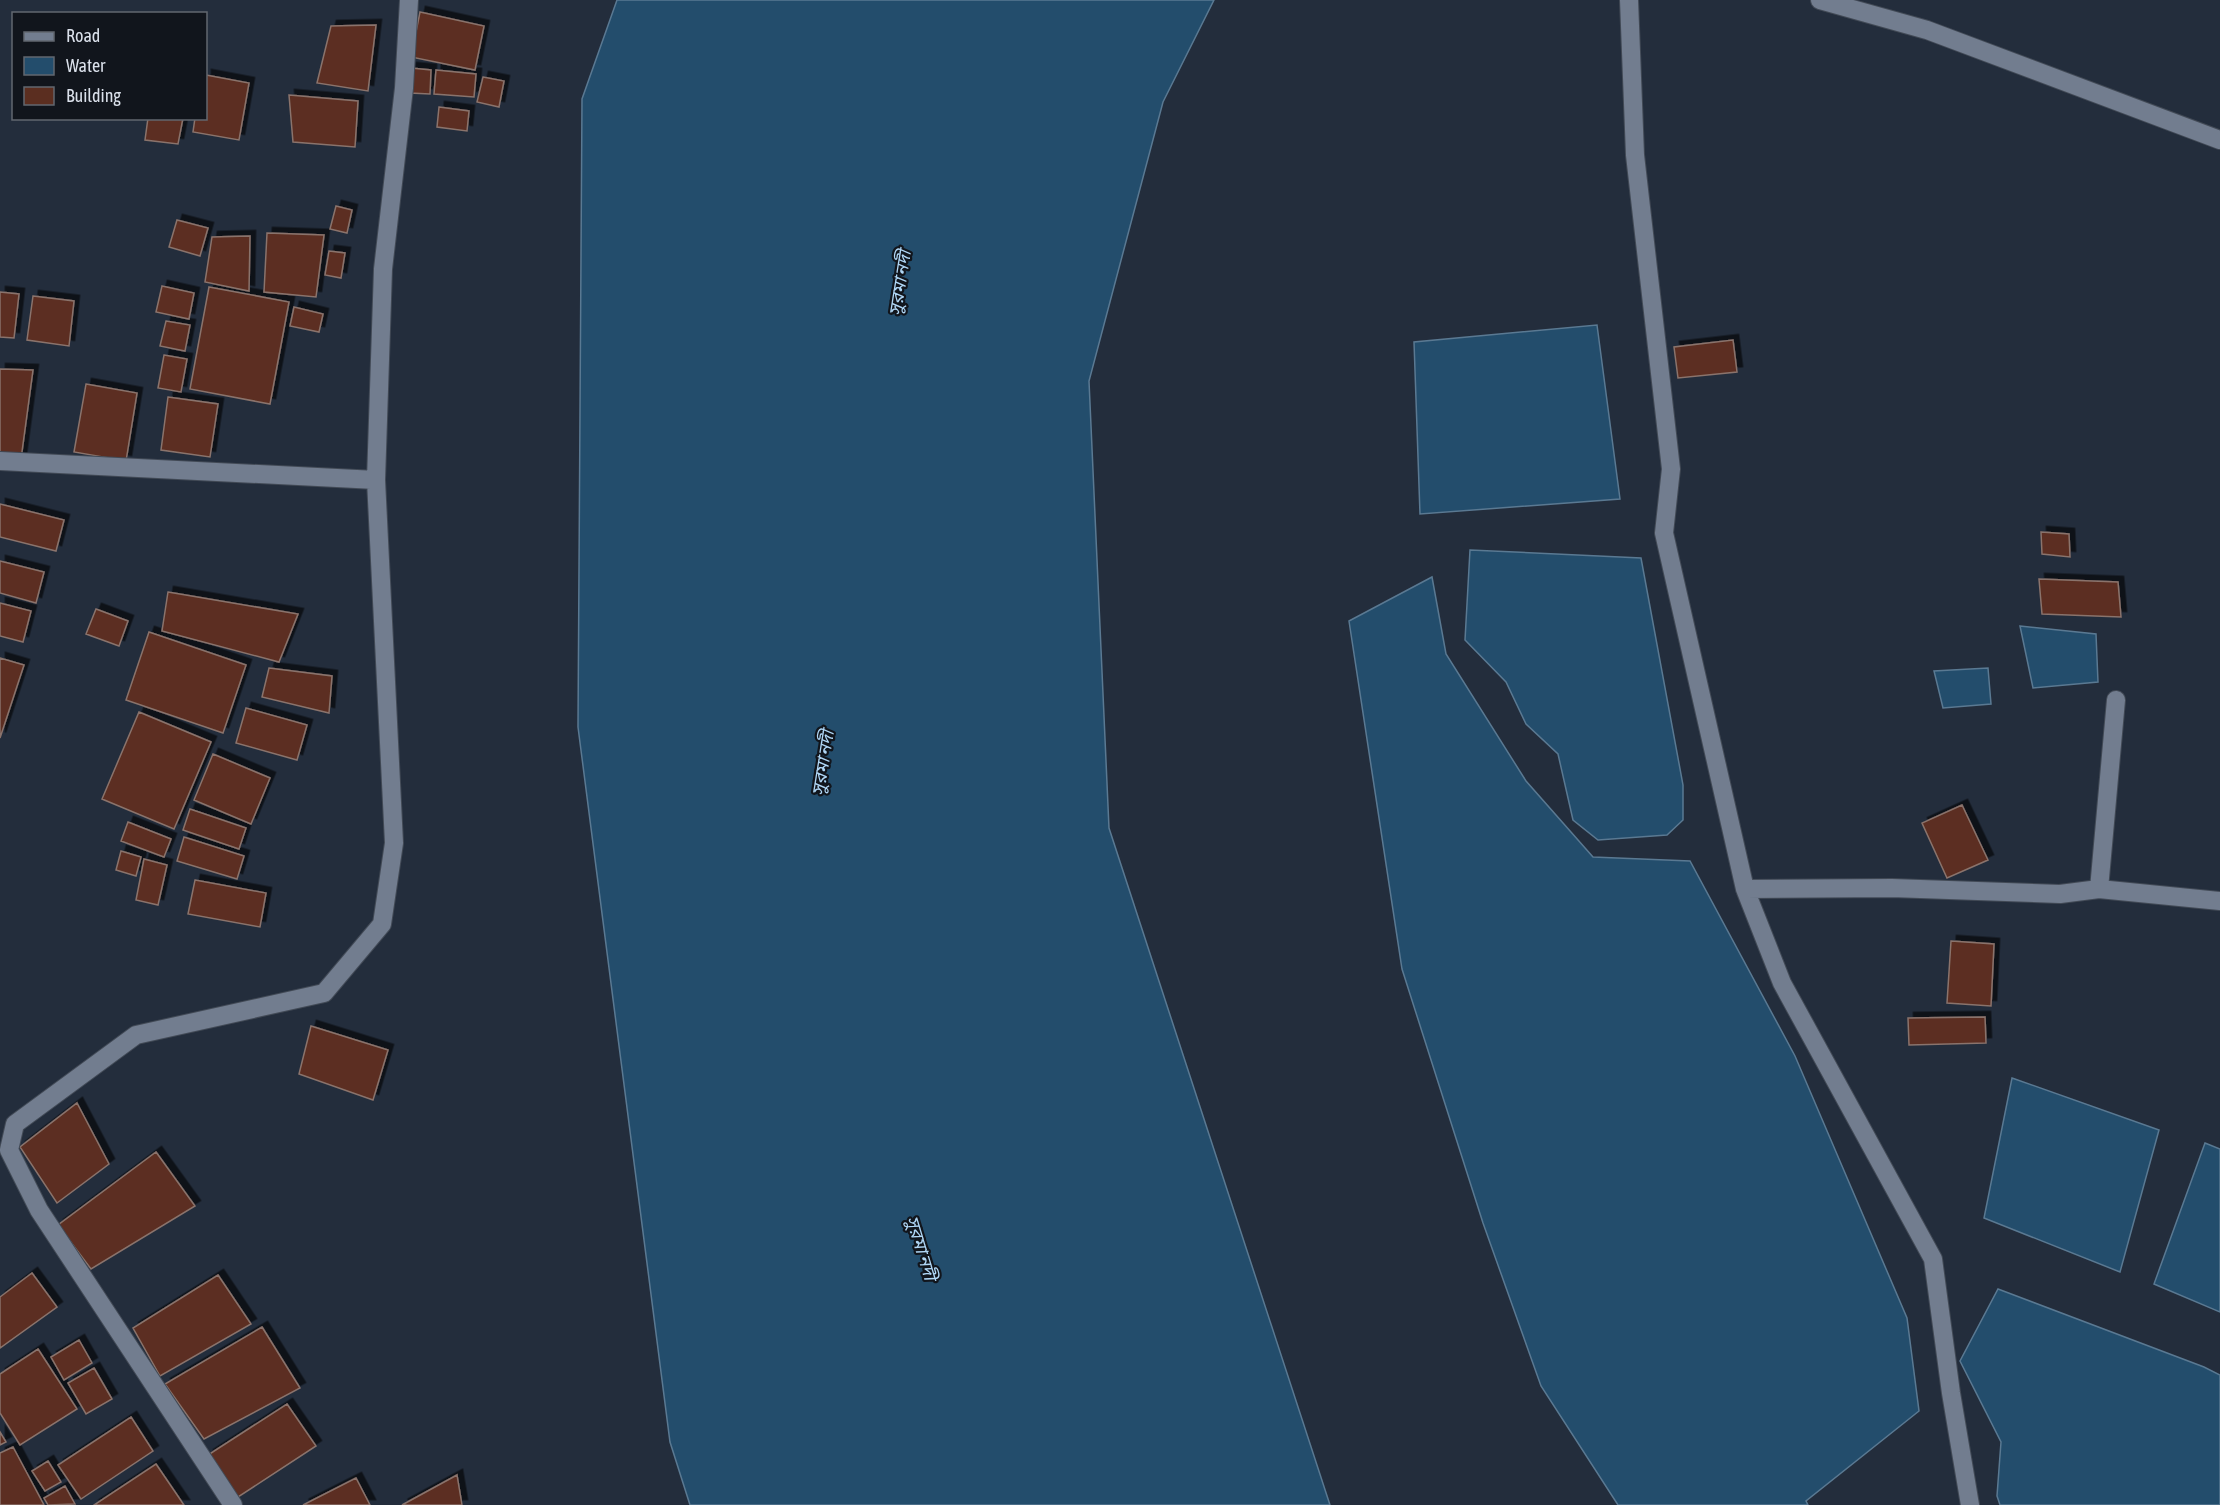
<svg xmlns="http://www.w3.org/2000/svg" width="2220" height="1505" font-family="'Asap Condensed','Noto Sans Bengali',sans-serif">
<style>
.water{fill:#234d6c;stroke:#5a7992;stroke-width:1.5}
.building{fill:#5b2e20;stroke:#8a736c;stroke-width:1.5;filter:url(#shadow)}
.lines{fill:none;stroke-linecap:round;stroke-linejoin:round}
.minor-casing{stroke:#424a56;stroke-width:20}
.minor{stroke:#727d8f;stroke-width:18}
.labels{text-anchor:middle;stroke-width:4.5;stroke-linejoin:round;paint-order:stroke}
.water-label{font-size:18px;font-style:italic;fill:#b0d7f6;stroke:#11151c}
</style>
<defs>
<filter id="shadow"><feDropShadow dx="5.5" dy="-5.5" stdDeviation="0" flood-color="#0009"/></filter>
</defs>
<rect width="100%" height="100%" fill="#232d3c"/>
<path class="water" d="M617,0H1214L1163,102L1089,381L1109,828L1330,1505H690L670,1442L578,727L582,99Z
M1597,325L1620,499L1420,514L1414,342Z
M1470,550L1641,558L1683,785V820L1667,835L1598,840L1573,820L1558,754L1526,724L1506,682L1465,640Z
M1432,577L1446,654L1526,781L1593,857L1690,861L1795,1056L1907,1318L1919,1411L1806,1501L1808,1505H1618L1541,1386L1483,1223L1402,969L1349,621Z
M2020,626L2096,634L2098,682L2033,688Z
M1988,668L1991,704L1943,708L1934,671Z
M2012,1078L2159,1130L2120,1272L1984,1218Z
M2205,1143L2220,1149V1312L2154,1284Z
M1998,1289L2204,1367L2220,1375V1505H2000L1997,1496L2001,1442L1960,1361Z"/>
<path class="building" d="M420,12L484,26L475,70L411,57Z
M376,25L368,91L317,83L331,26Z
M411,68L431,70L430,94L410,93Z
M436,70L476,74L474,97L434,94Z
M206,75L249,83L239,140L193,132L195,118H206Z
M483,77L504,81L499,107L477,102Z
M289,95L358,101L355,147L293,142Z
M439,107L469,111L467,131L437,127Z
M148,118H183L178,144L145,140Z
M336,206L352,210L347,233L330,229Z
M177,220L208,228L200,256L169,247Z
M267,233L324,235L316,297L264,292Z
M250,236L249,291L205,282L212,237Z
M329,251L345,253L341,278L325,275Z
M162,286L194,293L189,319L156,312Z
M209,287L289,302L270,404L190,389Z
M0,292L19,294L14,338L0,337Z
M33,296L74,301L69,346L27,340Z
M294,307L323,314L319,332L290,326Z
M166,321L190,325L185,351L160,346Z
M1733,340L1737,372L1678,378L1674,347Z
M164,355L187,359L181,392L158,388Z
M0,369L33,370L21,459H0Z
M86,384L137,393L126,461L74,452Z
M168,397L218,404L210,457L161,450Z
M0,504L64,520L56,551L0,537Z
M2041,532L2069,534L2070,557L2042,554Z
M0,561L44,572L36,603L0,593Z
M2039,579L2118,582L2121,617L2042,614Z
M168,592L298,614L279,662L162,631Z
M0,603L31,611L23,642L0,636Z
M96,609L128,621L119,646L86,634Z
M149,632L246,665L223,733L126,700Z
M0,658L24,665L0,738Z
M269,668L332,676L329,713L262,697Z
M246,708L307,725L297,760L236,743Z
M139,712L211,742L174,829L102,799Z
M213,754L270,778L251,824L194,800Z
M1962,805L1988,860L1947,878L1922,823Z
M190,809L246,828L239,849L183,830Z
M128,822L171,839L164,857L121,841Z
M184,837L244,856L237,879L177,861Z
M121,851L141,857L136,876L116,870Z
M144,859L167,865L158,905L136,900Z
M195,880L266,893L260,927L188,914Z
M1951,941L1994,944L1991,1006L1947,1003Z
M1985,1017L1986,1043L1909,1045L1908,1018Z
M311,1026L388,1050L373,1100L299,1074Z
M77,1103L109,1164L57,1203L20,1147Z
M156,1152L195,1206L91,1269L58,1225Z
M32,1273L57,1307L0,1348V1297Z
M218,1275L251,1324L160,1376L133,1328Z
M262,1327L300,1388L204,1439L165,1384Z
M79,1340L92,1363L64,1380L51,1357Z
M38,1349L77,1409L20,1445L0,1413V1374Z
M94,1368L112,1399L86,1414L68,1383Z
M287,1404L316,1446L235,1499L208,1455Z
M131,1417L153,1451L81,1499L58,1465Z
M0,1432L6,1442L0,1445Z
M13,1447L44,1505H0V1453Z
M48,1461L61,1482L45,1491L32,1471Z
M156,1464L184,1505H94Z
M457,1475L462,1505H402Z
M356,1478L370,1505H303Z
M65,1486L75,1504L48,1505L44,1498Z"/>
<g class="lines">
<g class="minor-casing">
<path id="minor" d="M1629,0L1635,155L1671,469L1664,533L1745,889L1782,983L1933,1259L1951,1393L1970,1505
M1820,0L1927,30L2220,140
M0,461L376,480
M1745,889L1892,888L2060,894L2099,889L2116,700
M2099,889L2220,901
M233,1505L39,1210L9,1150L15,1124L136,1035L324,993L382,924L394,843L376,480L383,269L404,88L409,0"/>
</g>
<use href="#minor" class="minor"/>
</g>
<g class="labels">
<g class="water-label">
<text transform="translate(900 283) rotate(-81)" y="6">সুরমা নদী</text>
<text transform="translate(823 763) rotate(-81)" y="6">সুরমা নদী</text>
<text transform="translate(921 1248) rotate(73)" y="6">সুরমা নদী</text>
</g>
</g>
<rect x="12" y="12" width="195" height="108" fill="#11151c" stroke="#62676f" stroke-width="1.5"/>
<rect x="24" y="32" width="30" height="9" fill="#727d8f" stroke="#62676f" stroke-width="1.5"/>
<text x="66" y="42" font-size="18" fill="#dbe1eb">Road</text>
<rect x="24" y="57" width="30" height="18" fill="#234d6c" stroke="#62676f" stroke-width="1.5"/>
<text x="66" y="72" font-size="18" fill="#dbe1eb">Water</text>
<rect x="24" y="87" width="30" height="18" fill="#5b2e20" stroke="#62676f" stroke-width="1.5"/>
<text x="66" y="102" font-size="18" fill="#dbe1eb">Building</text>
</svg>
